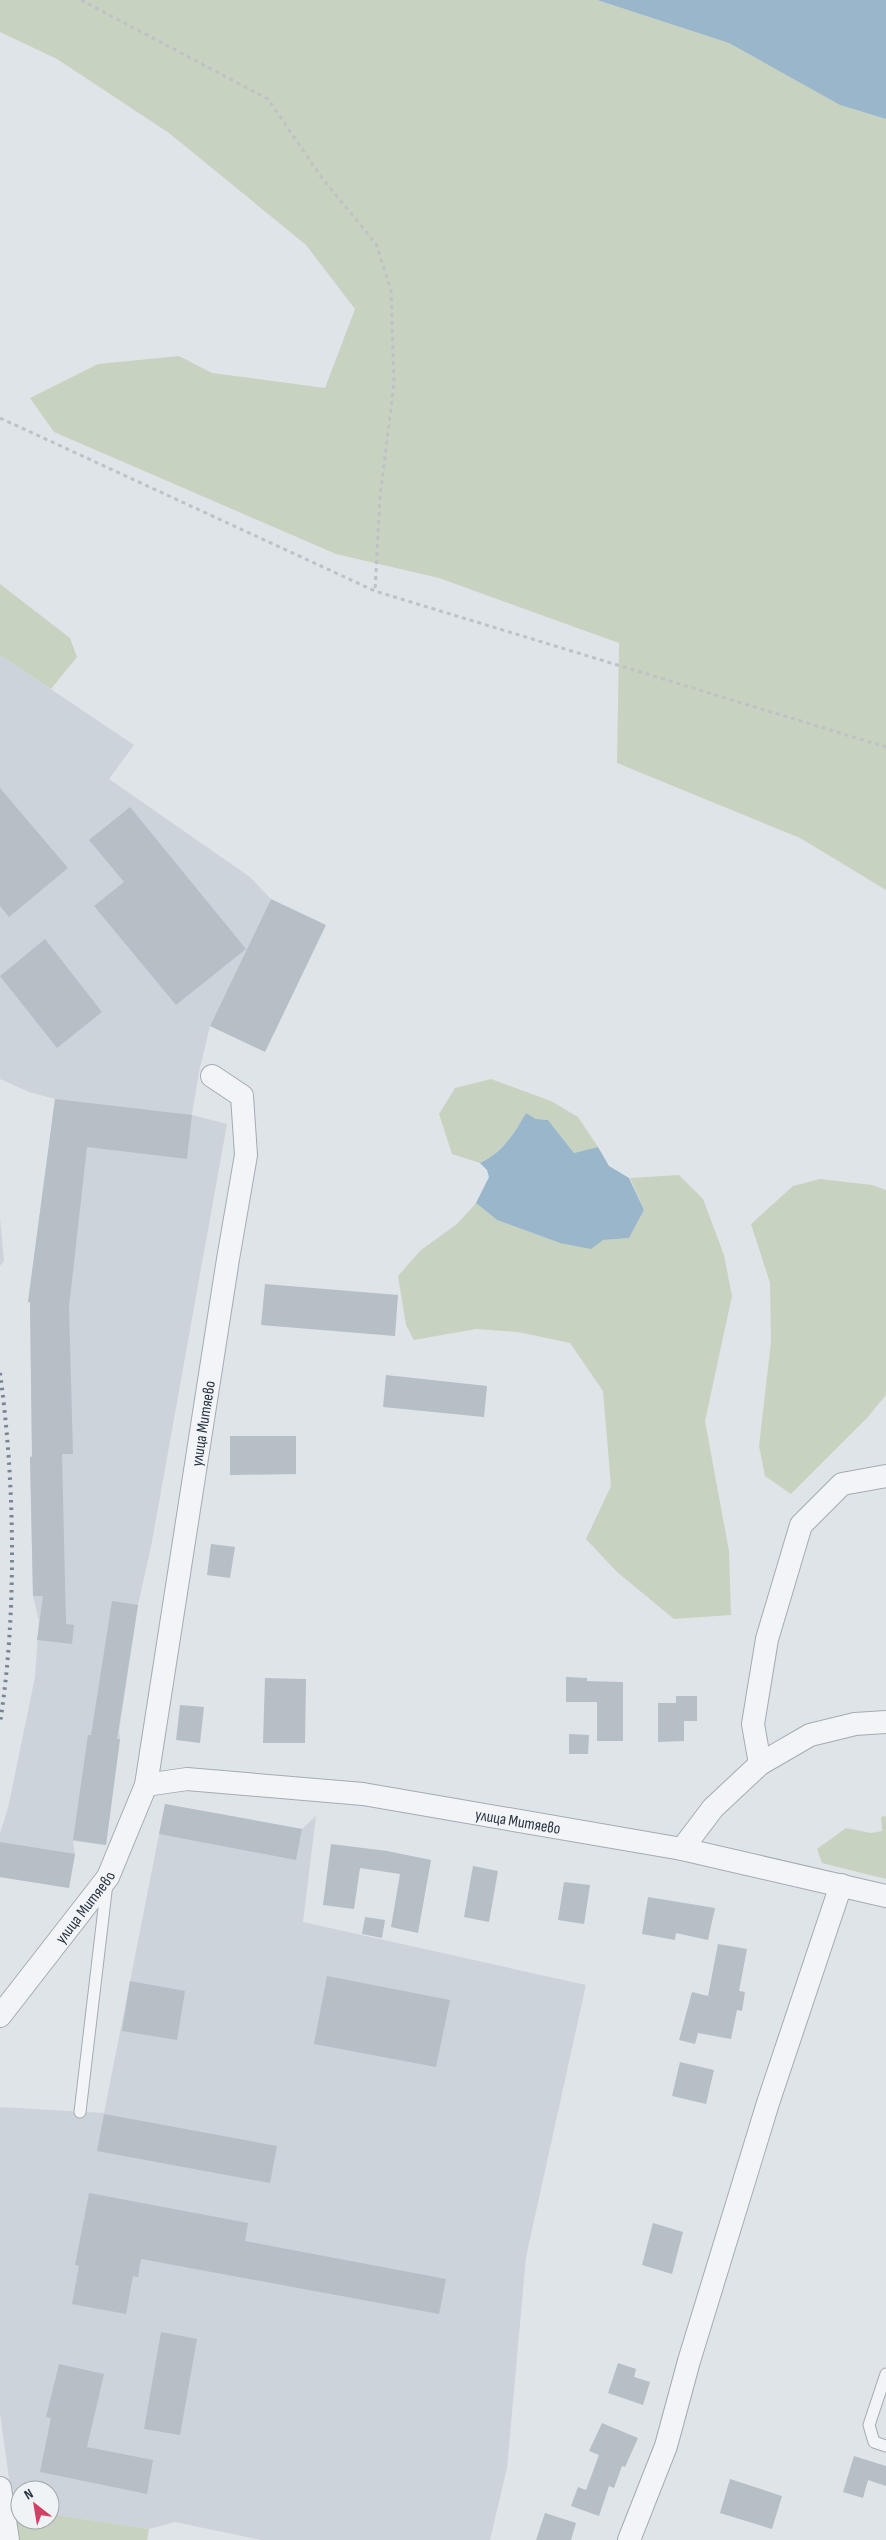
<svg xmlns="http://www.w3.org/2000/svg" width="886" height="2540" font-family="'Sofia Sans Condensed',sans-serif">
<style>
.built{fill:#cdd3db}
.green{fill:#c7d3c0}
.water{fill:#99b6ca}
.building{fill:#b6bec6}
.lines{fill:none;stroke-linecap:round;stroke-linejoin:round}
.service-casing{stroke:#a4abb3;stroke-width:13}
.minor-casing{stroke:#a4abb3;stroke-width:24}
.path{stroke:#bdc2c7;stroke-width:3;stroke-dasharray:4 4;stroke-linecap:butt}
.service{stroke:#f2f4f7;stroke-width:11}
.minor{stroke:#f2f4f7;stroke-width:22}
.rail{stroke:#788593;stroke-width:4;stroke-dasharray:2.5 5;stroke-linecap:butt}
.labels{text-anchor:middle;stroke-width:4;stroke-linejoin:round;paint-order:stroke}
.street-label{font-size:16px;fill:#273340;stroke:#eff3f6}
</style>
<rect width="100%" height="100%" fill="#dfe4e9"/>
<path class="built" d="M0,655L134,745L109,779L250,877L271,899L210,1026L199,1072L192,1115L227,1124L151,1547L138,1605L119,1732L120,1739L106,1845L73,1841L75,1854L69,1888L0,1877V1833L8,1808L35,1677L39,1621L33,1596L30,1457L32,1455L30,1303L28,1302L55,1099L29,1092L0,1079Z
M0,1217L4,1261L0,1266Z
M165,1804L302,1829L316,1816L303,1922L586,1985L526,2257L507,2468L490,2540H261L175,2522L149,2529L50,2514V2490H20V2510L13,2509L0,2413V2107L104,2113Z"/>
<path class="green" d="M0,0H597L729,43L840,105L886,119V890L800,838L617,763L619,643L439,578L336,554L54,432L30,398L98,364L179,356L212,373L325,388L355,309L306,245L169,133L57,59L0,32Z
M0,584L70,638L77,657L51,689L0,655Z
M491,1079L551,1101L578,1117L598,1147L574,1153L548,1120L536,1119L526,1113C514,1134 501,1153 480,1163L452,1154L439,1114L455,1088Z
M679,1175L703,1199L724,1255L732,1296L705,1421L729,1551L731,1615L674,1619L617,1572L586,1539L611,1486L603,1391L570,1343L518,1332L476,1329L414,1340L406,1325L398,1276L421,1250L457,1224L476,1203L497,1220L560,1243L629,1238L644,1210L630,1178Z
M820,1179L872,1185L886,1190V1395L867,1418L791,1494L765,1476L759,1446L771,1342L770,1283L751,1224L793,1186Z
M886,1816V1879L822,1863L817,1849L846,1828L871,1833L882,1831L881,1817Z
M13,2509L20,2510V2520H50V2514L149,2529L147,2540H12Z"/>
<path class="water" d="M597,0H886V119L840,105L729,43Z
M526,1113L536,1119L548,1120L574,1153L598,1147L609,1166L629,1178L644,1210L629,1238L603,1240L591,1249L560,1243L497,1220L476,1203L489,1177L487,1170L480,1163C502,1153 514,1134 526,1113Z"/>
<path class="building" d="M0,788L68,868L9,917L0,906Z
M130,807L246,949L176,1005L94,906L124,882L89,840Z
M271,899L326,925L265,1052L210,1026Z
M45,939L102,1012L57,1048L0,976Z
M55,1099L192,1115L187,1159L87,1147L69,1307L73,1454H62L66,1624L74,1625L72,1644L37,1640L43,1596H33L30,1457H32L30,1302H28Z
M265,1284L398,1295L395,1336L261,1325Z
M386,1375L487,1386L484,1417L383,1407Z
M230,1436H296V1474L230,1475Z
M211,1544L235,1547L230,1578L207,1575Z
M112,1601L138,1605L117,1739H120L106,1845L73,1840L88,1735H91Z
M566,1677L587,1678V1681L623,1682V1741H597V1702H566Z
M265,1678L306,1679L305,1743H263Z
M676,1696H697V1721H684V1741L658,1742V1703H676Z
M180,1705L204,1707L200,1743L176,1740Z
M569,1734L589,1735L588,1754H569Z
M165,1804L302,1829L296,1860L159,1834Z
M0,1842L75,1854L69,1888L0,1877Z
M331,1844L387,1851L431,1860L418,1933L391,1927L400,1874L360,1868L354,1909L323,1905Z
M473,1866L498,1871L489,1922L464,1917Z
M564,1882L590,1885L584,1924L558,1920Z
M648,1897L715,1908L708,1940L676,1933L675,1940L642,1934Z
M365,1917L385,1920L382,1938L362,1934Z
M718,1944L747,1949L739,1991L745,1992L742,2011L737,2010L731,2039L698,2033L695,2044L679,2040L692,1992L708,1996Z
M327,1976L450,2000L436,2067L314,2044Z
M130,1981L185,1991L177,2040L122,2031Z
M680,2062L714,2070L706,2104L672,2096Z
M104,2114L277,2146L270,2183L97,2151Z
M89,2193L248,2223L245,2241L446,2279L439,2314L141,2259L138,2277L133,2276L126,2314L72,2304L79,2266L75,2265Z
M653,2223L683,2232L672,2274L642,2265Z
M161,2332L197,2339L180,2435L144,2429Z
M618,2363L636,2369L634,2377L650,2382L643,2405L608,2393Z
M59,2364L104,2374L87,2447L153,2460L147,2494L40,2472L51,2418L46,2417Z
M602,2423L638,2438L625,2467L622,2466L614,2488L609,2486L599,2516L571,2506L578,2487L586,2490L599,2455L589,2451Z
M854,2456L886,2466V2486L868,2480L863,2498L843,2492Z
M730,2479L782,2496L772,2529L720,2513Z
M545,2513L576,2523L571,2540H536Z"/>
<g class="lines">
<g class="service-casing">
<path id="service" d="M80,2112L107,1883
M886,2374L869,2425L874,2442L886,2446"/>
</g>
<g class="minor-casing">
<g id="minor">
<path d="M760,1764L753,1724L767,1639L801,1525L842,1484L886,1476"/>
<path id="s1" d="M146,1785L228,1259L246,1155L242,1096L212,1076"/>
<path d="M682,1849L713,1808L760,1764L810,1735L855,1724L886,1722"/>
<path id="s2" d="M0,2016L108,1877L146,1785L187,1779L363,1794L682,1849L886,1896"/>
<path d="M0,2488L8,2540"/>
<path d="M629,2540L666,2446L689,2361L768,2103L841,1885"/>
</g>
</g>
<path class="path" d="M81,0L268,99L322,178L376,244L391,290L394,383L380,497L375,591
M0,418L375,591L886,747"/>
<use href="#service" class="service"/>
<use href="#minor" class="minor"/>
<path class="rail" d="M0,1373C15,1482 17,1615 0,1723"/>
</g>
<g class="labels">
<g class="street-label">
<text dy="6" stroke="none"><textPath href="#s1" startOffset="366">улица Митяево</textPath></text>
<text dy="6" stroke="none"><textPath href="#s2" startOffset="651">улица Митяево</textPath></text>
<text dy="6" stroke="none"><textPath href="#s2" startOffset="138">улица Митяево</textPath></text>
</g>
</g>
<g transform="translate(35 2505) rotate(329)"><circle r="24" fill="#eff3f6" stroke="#9fa6ad"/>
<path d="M0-4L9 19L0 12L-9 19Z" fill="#d24065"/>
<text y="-8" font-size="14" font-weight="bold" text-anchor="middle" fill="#273340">N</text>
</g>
</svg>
